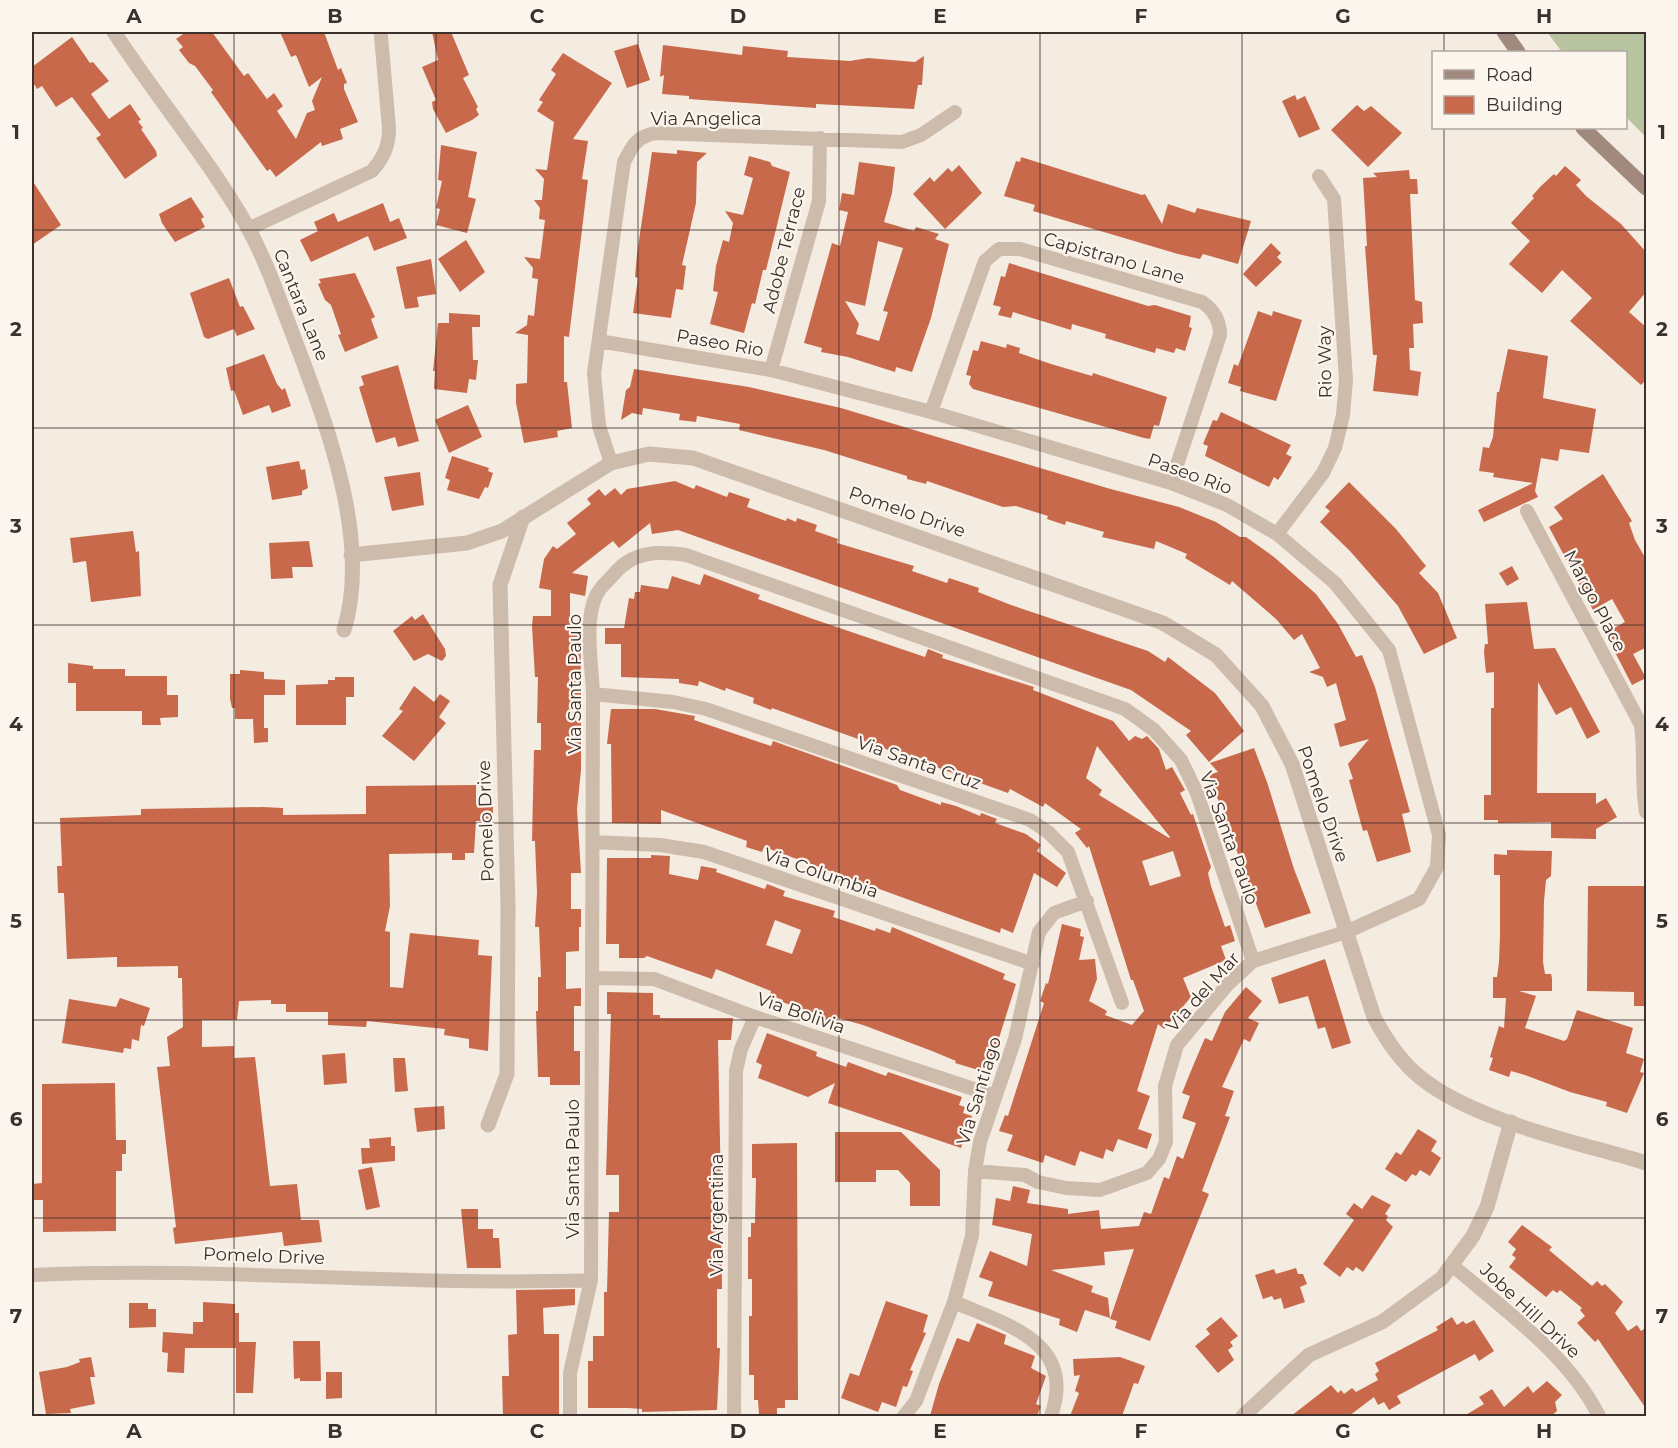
<svg xmlns="http://www.w3.org/2000/svg" width="1678" height="1448" font-family="Montserrat,sans-serif">
<style>
.green{fill:#b8c4a0}
.building{fill:#c8694b;fill-rule:evenodd}
.lines{fill:none;stroke-linecap:round;stroke-linejoin:round}
.minor{stroke:#cdbbac;stroke-width:14}
.tertiary{stroke:#cdbbac;stroke-width:15}
.secondary{stroke:#a18a7d;stroke-width:15}
.grid{fill:none;stroke:#3b302b;stroke-width:1.5;stroke-opacity:0.55}
.labels{text-anchor:middle;stroke-width:4.5;stroke-linejoin:round;paint-order:stroke}
.street-label{font-size:18px;fill:#3b302b;stroke:#fbf5ee}
.neatline{fill:none;stroke:#3b302b;stroke-width:2}
.grid-label{font-size:20px;text-anchor:middle;font-weight:bold;fill:#3b302b}
</style>
<rect width="100%" height="100%" fill="#f4ebe1"/>
<path class="green" d="M1547,32H1646V137L1626,117V52H1562Z"/>
<path class="building" d="M186,32H212L244,76L248,73L267,99L274,93L283,106L277,111L296,139L307,113L315,110L312,101L322,77L309,87L296,55L291,57L280,32H324L338,70L341,68L347,83L344,84V89L358,122L340,129L343,139L322,146L321,142L276,177L270,169L267,171L211,92L213,90L195,66L189,63L179,50L183,47L176,39Z
M432,32H451L469,75L463,78L478,107L476,109L479,115L472,120L446,133L433,109L432,102L436,100L422,67L438,60Z
M72,37L90,63L93,62L109,81L91,94L106,115L109,119L130,104L141,120L138,121L143,128L141,129L156,151L157,156L125,179L96,138L101,135L72,97L56,107L42,86L37,89L32,81V67Z
M638,44L650,80L627,88L614,51Z
M663,45L742,55L743,46L788,51L787,57L850,61L868,58L915,62L924,56L922,85H918L914,109L816,104V108L689,99V96L662,94L664,75L660,77Z
M563,53L612,83L573,139L588,141L582,179L588,180L569,337L564,336V382H567L572,428L557,431L558,437L524,443L516,403V384L527,383L528,335L515,333L527,325L528,315L534,316L538,279L532,278L533,268L524,257L540,259L545,220L539,219L540,208L534,200H542L544,179L535,169L547,170L554,122L537,111L543,102L539,100L556,74L551,70Z
M1295,95L1297,100L1305,96L1320,129L1299,138L1282,101Z
M1357,105L1364,111L1371,106L1402,133L1368,167L1331,130Z
M441,145L477,152L468,197L476,199L467,233L436,225L440,209L436,208L442,181L438,180Z
M677,150L707,153L697,162L696,203L682,265L686,266L683,290L676,289L671,318L633,313L638,278L635,277L637,254L652,152L677,154Z
M749,156L770,162L772,166L790,172L766,270H763L755,304L752,303L744,333L710,324L718,292L713,291L716,266L723,240L729,242L733,223L725,211L743,215L753,178L744,175Z
M1021,157L1142,195L1145,194L1162,224L1168,204L1195,213L1197,208L1251,221L1238,264L1203,254L1200,259L1178,254L1033,211L1035,205L1004,196L1016,161L1020,162Z
M859,162L895,167L892,193L884,222L914,231L916,227L939,234L935,239L949,244L931,318L912,372L896,367L895,372L848,357L821,352L822,348L804,343L832,243L840,246L848,212L839,210L842,193L854,195ZM878,241L903,248L883,311L888,312L879,341L856,334L859,324L845,301L865,306Z
M959,165L982,193L945,229L913,194L930,177L934,182L948,168L952,172Z
M1565,166L1581,180L1576,185L1586,196L1621,224L1647,253V291L1629,312L1647,328V379L1641,385L1570,321L1592,298L1562,270L1542,293L1509,264L1530,241L1511,223L1534,198L1532,196L1541,186L1554,174L1556,176Z
M1409,170L1410,179H1417L1418,194H1410L1415,300L1422,302L1423,323L1413,324L1414,348H1409L1410,370L1421,372L1418,396L1373,391L1377,355H1373L1365,246H1367L1363,178L1377,177L1373,173Z
M32,180L61,225L32,245Z
M191,197L204,217L201,219L205,227L175,242L162,223L159,214Z
M383,203L390,222L399,218L407,238L374,251L368,236L311,262L300,240L318,231L314,222L334,213L338,222Z
M466,240L485,272L460,292L438,259Z
M1271,243L1281,253L1277,257L1282,262L1256,287L1243,274Z
M431,259L436,294L417,297L419,307L405,309L396,267Z
M1009,263L1148,306L1155,305L1191,316L1189,327L1192,328L1185,351L1176,348L1174,353L1156,348L1155,353L1105,338L1106,334L1072,324L1071,330L1013,312L1011,318L998,315L1001,307L993,305L1001,276L1005,277Z
M355,273L375,317L371,319L378,338L345,352L338,335L341,334L331,305L325,300L318,284L321,283L319,279Z
M229,278L240,307L243,306L255,329L237,336L234,329L208,339L204,337L190,293Z
M1258,311L1272,316L1273,311L1302,320L1276,401L1240,391L1241,387L1228,383L1234,364L1238,366Z
M449,313L480,315V327H472L473,360H478L476,380L469,379L467,393L434,389L435,371H433L438,323H449Z
M981,341L1006,348L1007,344L1020,348L1019,353L1051,364L1092,376L1093,373L1167,397L1159,426L1154,425L1150,439L1144,438L973,389L969,384L971,376L966,375L973,350L978,351Z
M1508,349L1548,356L1543,398L1596,409L1589,453L1560,449L1558,461L1541,458L1535,491L1538,497L1484,522L1478,510L1533,483L1493,477L1494,473L1479,471L1483,447L1489,448L1493,437L1497,392H1499Z
M264,354L277,384L282,390L285,388L291,406L272,413L269,405L243,415L234,390L231,391L226,368Z
M398,365L419,441L398,447L395,437L376,443L359,387L364,385L361,376Z
M634,369L749,387L841,408L1107,488L1179,507L1216,522L1240,537H1246L1274,557L1316,594L1338,624L1356,657L1362,655L1375,687L1410,812L1402,814L1411,852L1377,862L1367,830L1363,831L1349,780L1353,779L1348,764L1369,739L1340,747L1334,724L1346,720L1336,683L1327,687L1323,677L1309,672L1320,668L1302,634L1294,640L1276,619L1232,581L1230,585L1185,558L1187,554L1156,541L1154,549L1102,537L1104,532L1066,521L1065,525L1047,519L1048,516L1016,506L1003,507L927,481L926,484L907,479V476L824,450L739,430L740,424L697,416L696,422L679,420L680,414L643,408L642,415L632,413L621,420L626,390L630,387Z
M468,405L482,437L449,453L435,420Z
M1221,412L1291,445L1286,454L1292,457L1282,474L1278,480L1274,477L1269,487L1205,456L1208,446L1203,444L1213,420L1217,421Z
M452,456L489,468L488,471L493,473L488,488L485,487L479,499L447,490L450,480L445,478Z
M299,461L301,470L305,469L308,488L302,491V495L272,500L266,467Z
M420,472L424,505L392,511L384,477Z
M1603,474L1632,521L1629,523L1635,540L1647,561V647L1633,654L1646,678L1632,685L1605,633L1625,622L1612,599L1593,610L1549,527L1563,519L1554,507Z
M675,481L694,489L696,485L727,497L729,492L750,499L747,507L786,521L787,518L796,522L797,518L817,525L815,531L838,539L837,543L914,566L912,571L947,583L949,578L979,588L978,592L1011,605L1148,651L1165,662L1168,657L1215,693L1244,731L1209,762L1186,735L1191,731L1131,690L678,530L652,534L650,523L619,548L613,541L572,573L588,576L585,596L570,593V625H580L581,677V770L577,809L581,873H571V909H581V927H579V951L566,952V989L581,988V1006H574V1051H580V1085H550V1077H538L536,1011H538V977H541L539,927H535L537,893L535,841H532L534,750H541V723H537L538,677H535L532,626L533,616H551V590L539,588L544,559L553,546L557,549L576,534L567,523L591,504L587,499L599,489L605,496L615,488L621,495L627,489Z
M1349,482L1396,529L1426,566L1419,573L1438,593L1457,638L1424,654L1398,606L1350,551L1320,522L1330,511L1325,507Z
M133,531L136,552L139,551L141,596L91,602L86,561L73,563L70,538Z
M309,541L313,567H292L293,578L271,579L269,543Z
M1512,566L1519,579L1507,586L1499,573Z
M704,574L760,595L758,599L813,619L925,657L928,649L943,655L942,658L1034,687L1033,690L1113,721L1129,741L1135,736L1142,739L1147,736L1159,749L1166,770L1172,767L1185,790L1180,793L1191,815L1193,814L1211,867L1208,873L1211,886L1225,927L1230,925L1235,941L1221,946L1226,960L1183,978L1191,997L1164,1029L1158,1024L1137,1091L1150,1096L1138,1129L1152,1134L1147,1149L1118,1139L1113,1152L1106,1149L1103,1159L1080,1151L1075,1166L1045,1155L1043,1163L1007,1151L1013,1135L999,1131L1005,1115L1008,1116L1044,1003L1040,1001L1046,983L1048,984L1062,924L1081,929L1080,936L1084,937L1079,960L1095,959L1097,979L1089,1001L1107,1011L1105,1015L1132,1025L1144,1011L1133,980H1131L1089,846L1087,848L1075,833L1081,829L1045,803L1043,807L1010,789L1008,793L772,708L771,710L753,703L754,698L726,688L725,691L699,681L698,686L679,683V679L621,677V644H605V628H624L629,598L634,599L635,592H640L641,585L668,589L672,576L700,585ZM1097,746L1170,837L1169,838L1099,795L1102,790L1086,778ZM1173,851L1181,876L1150,886L1142,861Z
M1527,602L1534,649L1555,648L1600,732L1587,739L1571,707L1556,715L1538,682L1537,793H1596V804L1606,798L1617,817L1596,829V839L1551,838V822L1498,823V820H1484V795H1491V708H1494V672L1486,673L1484,652L1485,644H1488L1485,604Z
M423,614L445,649L446,656L442,661L428,654L414,661L393,631L412,616L415,620Z
M68,663L93,666V669H125V676H167V695H178V717L160,718L161,725H142V711H76V683H68Z
M240,670L264,672V679L285,680V695H264V728H268V742L254,743L253,719H235V708H232L230,699V674H240Z
M335,677H354V697H346V725H296V685L328,684V680H335Z
M414,686L434,702L440,694L450,701L439,717L446,723L414,761L382,736L403,711L399,709Z
M611,709H655L695,716L694,720L771,746L773,741L897,785L900,790L941,805V802L956,806L980,816L981,813L984,814L997,819L995,823L1026,834L1041,845L1037,851L1066,873L1057,887L1034,873L1013,933L1001,928L1000,933L764,847L762,852L746,847L747,841L661,810V824L612,823L611,744H607Z
M1254,748L1267,782L1294,869L1311,913L1265,928L1209,775L1218,772L1210,763Z
M476,785V804L493,805V822L476,821L474,853H465V860H452V853L389,854L390,906L385,931L390,932V987L403,988L410,933L479,940L478,955L492,956L488,1051L469,1048V1039L444,1035L445,1029L367,1021L366,1027L328,1025V1012H286V1004H271V1000L239,1001L237,1020H202V1047L234,1046V1058L255,1057L270,1186L297,1184L301,1220H319L322,1242L284,1246L282,1232L175,1244L173,1228L176,1227L157,1067L170,1066L167,1037L183,1027L182,978H178V966L117,967V957L67,959L64,893H58L57,866H62L60,818L141,815V809L263,807L283,808V815L366,814V786Z
M1507,850L1552,851L1551,876L1546,880L1544,901L1543,962L1545,974H1551L1552,978V991H1519L1536,996L1525,1028L1564,1041L1567,1039L1577,1010L1633,1028L1626,1053L1644,1059L1640,1072L1644,1073L1627,1113L1606,1106L1607,1102L1570,1092L1525,1075L1511,1071L1509,1077L1489,1070L1493,1058L1490,1057L1499,1026L1504,1028L1506,998H1493V977H1497L1499,962L1500,936V875H1494V854L1507,855Z
M651,855L670,856L669,874L698,880L701,866L717,869L716,872L765,889L767,884L785,891L783,896L835,911L833,917L875,931L876,928L890,933L892,927L1005,974L1003,979L1016,984L988,1073L955,1063L956,1061L932,1051L863,1025L838,1018L836,1025L819,1019L820,1015L782,1002L783,1000L770,995L771,991L716,969L712,979L647,956L644,958H619V944H606L607,858H651ZM775,920L801,930L792,954L766,945Z
M1588,886H1647V1006H1634V992L1587,991Z
M1325,959L1351,1043L1332,1049L1325,1027L1318,1029L1308,996L1279,1004L1271,978Z
M1246,987L1262,1001L1248,1018L1259,1023L1250,1042L1244,1039L1222,1087L1234,1091L1225,1116L1230,1117L1202,1191L1209,1194L1150,1341L1115,1328L1117,1321L1110,1319L1134,1249L1104,1252L1105,1265L1051,1270L1093,1286L1091,1292L1108,1298L1110,1318L1085,1310L1077,1332L1059,1325L1060,1319L988,1296L993,1282L979,1277L990,1251L1027,1266L1032,1234L992,1225L996,1198L1010,1201L1013,1186L1030,1190L1027,1203L1068,1209V1214L1099,1210L1101,1229L1139,1226L1144,1212L1151,1214L1164,1177L1169,1179L1177,1156L1183,1159L1196,1123L1182,1118L1190,1096L1182,1093L1193,1066L1205,1038L1212,1041L1225,1012Z
M607,992L653,993V1015H660V1018H733L731,1040H718L721,1192H713L712,1227H721L722,1289H717V1348H720L717,1410L642,1412V1409L628,1408H588V1361H593V1336H604V1292H607L609,1212H619V1175H606L611,1014H607Z
M120,998L150,1008L144,1026L141,1025L139,1041L132,1039L131,1049L124,1048L123,1053L62,1043L69,999L116,1007Z
M767,1033L817,1052L816,1056L846,1067L848,1062L886,1076L888,1072L962,1097L959,1105L965,1107L963,1113L972,1116L961,1148L828,1103L835,1083L808,1097L758,1078L762,1065L756,1062Z
M345,1053L347,1083L324,1085L322,1055Z
M393,1058H405L408,1091L395,1092Z
M115,1083L116,1140H126V1154H122V1171H116V1231L43,1232V1200H32V1184L42,1183V1084Z
M444,1106L445,1129L417,1132L414,1108Z
M1418,1129L1437,1141L1431,1151L1441,1158L1430,1176L1420,1170L1416,1176L1412,1174L1406,1182L1385,1169L1396,1152L1401,1155Z
M835,1132H901L940,1170V1206H910V1183L898,1170H876V1182H835Z
M391,1137V1146H395V1161L362,1164L361,1148H370L369,1139Z
M797,1143L798,1400H785V1408H777V1414H759L758,1400H754V1375H749V1316H752V1279H748V1237H751V1223H755L756,1178H752V1144Z
M372,1167L380,1207L366,1210L358,1170Z
M1372,1195L1391,1205L1385,1214L1388,1216L1386,1220L1393,1227L1363,1272L1356,1267L1353,1271L1347,1267L1340,1277L1323,1264L1354,1220L1346,1214L1354,1203L1362,1209Z
M461,1209H478V1229H493V1238H499L501,1268H467Z
M1522,1225L1552,1247L1549,1250L1592,1286L1597,1281L1602,1286L1605,1284L1623,1302L1615,1313L1628,1331L1637,1325L1641,1331L1647,1327V1410L1598,1339L1595,1342L1577,1323L1585,1316L1580,1310L1582,1308L1560,1290L1557,1293L1553,1290L1546,1297L1509,1267L1516,1258L1512,1255L1516,1249L1508,1242Z
M1296,1268L1298,1274H1303L1307,1284L1300,1287L1305,1302L1284,1309L1281,1298L1274,1300L1272,1296L1263,1299L1255,1275L1274,1269L1276,1274Z
M575,1289V1305L543,1308L544,1334H559V1416H503L502,1376H509L508,1335L517,1334L516,1290Z
M886,1301L928,1315L923,1332L926,1333L910,1370L913,1371L907,1387L903,1386L896,1407L882,1402L878,1412L841,1398L850,1373L859,1376Z
M203,1302L235,1304V1313H239V1342H256L253,1393H236V1348H185L184,1373L167,1372L168,1353L162,1352L163,1332L193,1334V1322H203Z
M129,1303H148V1309H156V1327L129,1328Z
M1221,1317L1238,1336L1230,1342L1233,1346L1228,1350L1234,1360L1218,1373L1195,1346L1210,1334L1206,1329Z
M1452,1317L1457,1325L1463,1321L1466,1324L1474,1320L1494,1351L1479,1361L1475,1354L1397,1396L1401,1403L1389,1410L1384,1402L1378,1405L1374,1397L1349,1416H1291L1331,1385L1338,1393L1341,1390L1344,1394L1352,1388L1356,1392L1378,1380L1375,1374L1379,1371L1375,1363L1438,1330L1436,1327Z
M977,1323L1006,1335L1004,1344L1035,1356L1031,1368L1046,1376L1036,1404L1041,1406L1037,1416H930L939,1384L957,1338L969,1342Z
M293,1341H320L321,1381H300V1378L294,1379Z
M91,1357L95,1377H90L95,1404L70,1409L71,1413L46,1414L39,1372L67,1367L80,1362L79,1359Z
M1120,1357L1145,1366L1138,1384L1134,1383L1122,1416H1070L1079,1393L1075,1391L1080,1375L1074,1376L1073,1359Z
M326,1372H342V1398L326,1399Z
M1547,1381L1562,1395L1555,1402L1557,1411L1551,1416H1464L1484,1404L1479,1397L1492,1389L1504,1407L1528,1386L1533,1393Z"/>
<g class="lines">
<path class="minor" d="M248,229L372,171C384,157 389,146 389,128L381,36
M599,341L771,370L931,412L1171,483L1227,505L1277,534L1335,583L1389,650L1439,835L1437,867L1419,899L1346,932L1253,961L1228,984L1177,1045L1165,1086L1166,1142L1159,1159L1147,1173L1100,1190L1066,1188L1038,1182L1025,1175L975,1171
M771,370L819,201L820,138
M931,412L985,261L999,249H1020L1202,302C1214,310 1220,320 1220,335L1171,483
M611,463L599,426L594,373L624,162C632,146 637,136 656,133L902,142L921,135L955,112
M1527,511L1641,725C1645,754 1641,784 1646,812
M1277,534L1323,473L1335,448L1343,415L1346,380L1334,199L1319,176
M593,694L673,702L706,709L1030,820L1048,832L1068,852L1122,1003
M593,842L660,845L704,852L1033,964
M593,978L654,979L755,1017L995,1096
M1452,1265C1504,1310 1568,1354 1599,1416
M32,1275C218,1266 404,1287 591,1280
M954,1302C1007,1325 1077,1342 1051,1416
M570,1416V1373L591,1280L593,694C592,667 584,620 596,596C599,588 608,581 614,574C633,551 658,551 686,555L1125,709L1154,730L1181,760L1197,793L1253,961
M734,1416L736,1071L741,1049L755,1017
M904,1416L916,1401L954,1302L972,1236L975,1171L980,1142L1015,1039L1039,932L1054,913L1087,901"/>
<path class="tertiary" d="M114,32C157,98 208,158 247,226C266,260 279,299 293,335C325,420 372,539 344,630
M351,555L467,543L502,531L611,463L649,454L693,458L1163,623L1216,655L1262,706L1292,764L1374,1017C1385,1038 1402,1063 1421,1078C1476,1122 1578,1142 1646,1163
M488,1125L507,1074L508,907L500,585L523,517
M1243,1416L1309,1355L1382,1322L1442,1278L1473,1236L1487,1207L1511,1122"/>
<path class="secondary" d="M1504,32L1518,52
M1583,128L1646,188"/>
</g>
<path class="grid" d="M234,32V1416M436,32V1416M638,32V1416M839,32V1416M1040,32V1416M1242,32V1416M1444,32V52M1444,128V1416M32,230H1646M32,428H1646M32,625H1646M32,823H1646M32,1020H1646M32,1218H1646"/>
<g class="labels">
<g class="street-label">
<text x="706" y="125">Via Angelica</text>
<text transform="translate(784 250) rotate(-76)" y="6">Adobe Terrace</text>
<text transform="translate(1114 258) rotate(16)" y="6">Capistrano Lane</text>
<text transform="translate(301 305) rotate(68)" y="6">Cantara Lane</text>
<text transform="translate(720 343) rotate(10)" y="6">Paseo Rio</text>
<text transform="translate(1325 362) rotate(-91)" y="6">Rio Way</text>
<text transform="translate(1190 474) rotate(20)" y="6">Paseo Rio</text>
<text transform="translate(907 512) rotate(19)" y="6">Pomelo Drive</text>
<text transform="translate(1595 601) rotate(62)" y="6">Margo Place</text>
<text transform="translate(575 684) rotate(-90)" y="6">Via Santa Paulo</text>
<text transform="translate(919 763) rotate(19)" y="6">Via Santa Cruz</text>
<text transform="translate(1323 804) rotate(71)" y="6">Pomelo Drive</text>
<text transform="translate(486 821) rotate(-92)" y="6">Pomelo Drive</text>
<text transform="translate(1229 838) rotate(70)" y="6">Via Santa Paulo</text>
<text transform="translate(821 873) rotate(19)" y="6">Via Columbia</text>
<text transform="translate(1203 992) rotate(-48)" y="6">Via del Mar</text>
<text transform="translate(801 1013) rotate(19)" y="6">Via Bolivia</text>
<text transform="translate(979 1091) rotate(-73)" y="6">Via Santiago</text>
<text transform="translate(573 1169) rotate(-90)" y="6">Via Santa Paulo</text>
<text transform="translate(717 1215) rotate(-90)" y="6">Via Argentina</text>
<text transform="translate(264 1256) rotate(2)" y="6">Pomelo Drive</text>
<text transform="translate(1530 1311) rotate(43)" y="6">Jobe Hill Drive</text>
</g>
</g>
<rect width="1678" height="1448" fill="none" stroke="#fbf5ee" stroke-width="66"/>
<rect x="1432" y="51" width="195" height="78" fill="#fbf5ee" stroke="#aea6a0" stroke-width="1.5"/>
<rect x="1444" y="70" width="30" height="9" fill="#a18a7d" stroke="#aea6a0" stroke-width="1.5"/>
<text x="1486" y="81" font-size="18" fill="#3b302b">Road</text>
<rect x="1444" y="96" width="30" height="18" fill="#c8694b" stroke="#aea6a0" stroke-width="1.5"/>
<text x="1486" y="111" font-size="18" fill="#3b302b">Building</text>
<rect x="33" y="33" width="1612" height="1382" class="neatline"/>
<g class="grid-label">
<text x="134" y="23">A</text>
<text x="335" y="23">B</text>
<text x="537" y="23">C</text>
<text x="738" y="23">D</text>
<text x="940" y="23">E</text>
<text x="1141" y="23">F</text>
<text x="1343" y="23">G</text>
<text x="1544" y="23">H</text>
<text x="16" y="139">1</text>
<text x="1662" y="139">1</text>
<text x="16" y="336">2</text>
<text x="1662" y="336">2</text>
<text x="16" y="533">3</text>
<text x="1662" y="533">3</text>
<text x="16" y="731">4</text>
<text x="1662" y="731">4</text>
<text x="16" y="928">5</text>
<text x="1662" y="928">5</text>
<text x="16" y="1126">6</text>
<text x="1662" y="1126">6</text>
<text x="16" y="1323">7</text>
<text x="1662" y="1323">7</text>
<text x="134" y="1438">A</text>
<text x="335" y="1438">B</text>
<text x="537" y="1438">C</text>
<text x="738" y="1438">D</text>
<text x="940" y="1438">E</text>
<text x="1141" y="1438">F</text>
<text x="1343" y="1438">G</text>
<text x="1544" y="1438">H</text>
</g>
</svg>
